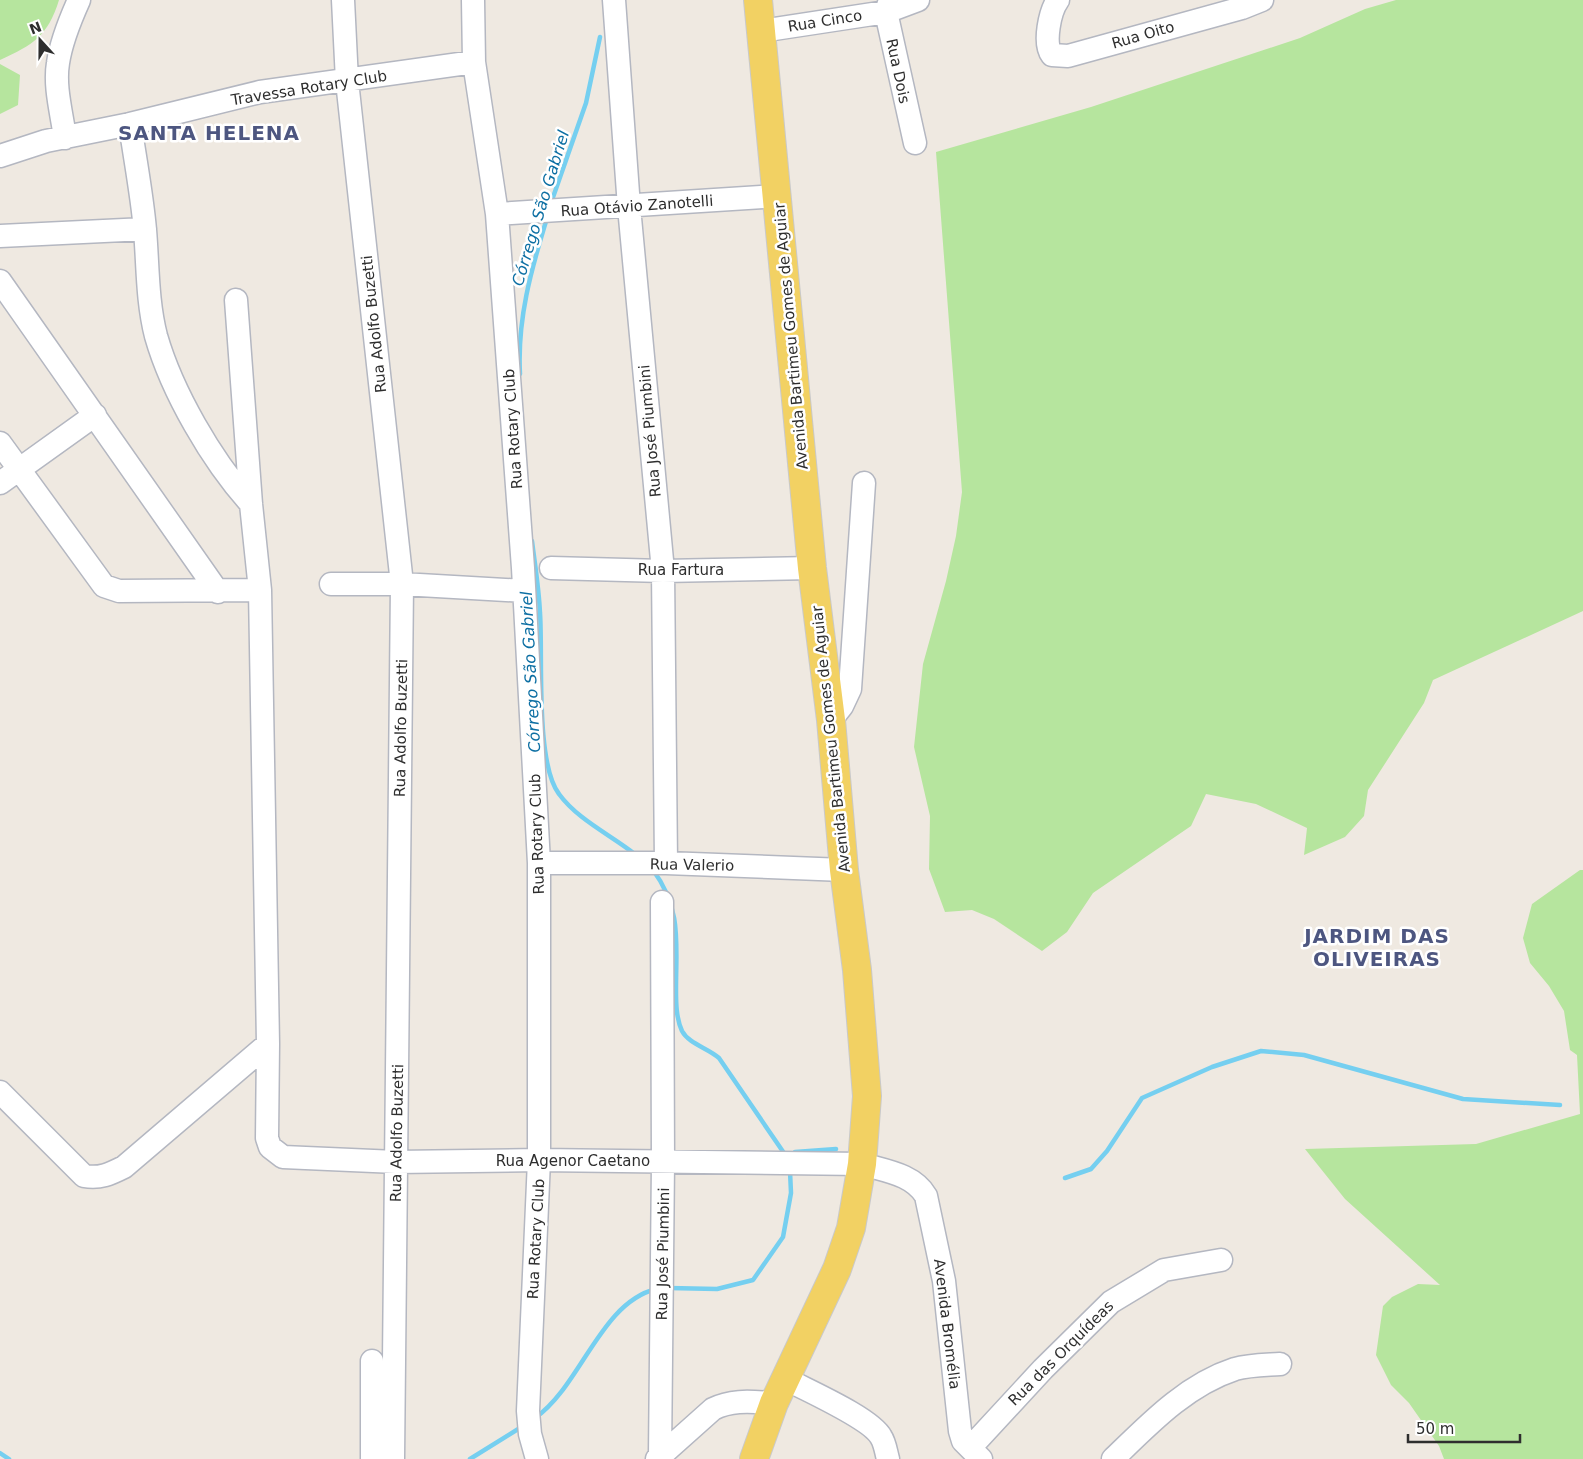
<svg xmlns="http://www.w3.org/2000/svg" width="1583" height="1459" font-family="'DejaVu Sans',sans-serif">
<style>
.green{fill:#b6e59e}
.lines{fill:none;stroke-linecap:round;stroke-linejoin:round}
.stream{stroke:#75cff0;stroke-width:4.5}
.minor-casing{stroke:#b4b7c1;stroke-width:25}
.major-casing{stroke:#c9c9c9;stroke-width:30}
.minor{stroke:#fff;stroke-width:22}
.major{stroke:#f2d163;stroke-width:28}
.labels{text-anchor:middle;stroke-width:5;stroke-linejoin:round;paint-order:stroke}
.street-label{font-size:15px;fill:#2e2e2e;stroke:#fff}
.water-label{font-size:16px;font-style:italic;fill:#0d6fa3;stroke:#fff}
.district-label{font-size:20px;font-weight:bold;letter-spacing:1px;fill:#4d5680;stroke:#fff}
</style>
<rect width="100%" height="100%" fill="#efe9e1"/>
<path class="green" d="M0,0H59C48,36 33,45 0,60Z
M1396,0H1583V611L1433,680L1424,703L1368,790L1364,816L1345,837L1304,855L1307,828L1256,804L1206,794L1191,826L1093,893L1067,932L1042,951L994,919L972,910L945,912L929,869L930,816L914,747L923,664L946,581L956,536L962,492L936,152L1091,107L1300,38L1365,9Z
M0,64L20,75L18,105L0,114Z
M1580,870H1583V1459H1444L1439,1446L1409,1403L1391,1385L1376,1355L1383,1306L1392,1297L1418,1284L1440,1285L1345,1199L1305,1149L1476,1144L1580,1114L1577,1055L1570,1050L1564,1011L1549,986L1530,963L1523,938L1532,904Z"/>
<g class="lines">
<path class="stream" d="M551,203L586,103L600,37
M520,374C517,320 531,270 547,218
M532,541C535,565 539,589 540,613C543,654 535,763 559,794C578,820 611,835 636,855
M653,870C682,909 676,943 676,989C676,1002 676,1018 682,1031C689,1044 708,1048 719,1058L786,1156
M795,1152L836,1149
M1065,1178L1091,1169L1107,1151L1142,1098L1212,1067L1261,1051L1304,1055L1463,1099L1560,1105
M669,1288L717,1289L753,1280L783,1237L791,1193L790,1171
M535,1418C581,1386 600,1303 656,1289
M0,1453L9,1459
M470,1459L523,1426"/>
<g class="minor-casing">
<path id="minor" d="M343,0L347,81L402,584L393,1459
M473,0L474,62L497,214L523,568L539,863V1160L528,1411L530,1434L537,1459
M614,0L629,207L663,571L666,863
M890,0L886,12L915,143
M1058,0C1050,11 1043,43 1052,55L1068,56L1242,8L1262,0
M761,31L886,12L918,0
M130,124C135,159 142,195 145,230C148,265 147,301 156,336C172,392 212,461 251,504
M65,138C62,114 54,87 58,63C61,42 70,20 79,0
M0,156L46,141L130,124L260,92L474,62
M497,214L778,196
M0,236L145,229
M0,281L218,592
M236,300L251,504L260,590L268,1044L267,1138L270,1147L283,1157L396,1162L539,1160L862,1164C885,1171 913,1174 926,1196L944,1281L960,1431L963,1441L981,1459
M0,443L104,586L119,591L260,590
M0,483L95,415
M551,568L663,571L812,568
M331,584H402L524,591
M831,720L842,706L850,689L864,483
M539,863H666L844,870
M0,1092L84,1176C100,1179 110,1174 124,1167L268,1044
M372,1361V1459
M786,1379C806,1390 871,1418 881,1437C885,1443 886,1452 888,1459
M970,1448L1043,1369L1111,1302L1164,1270L1221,1260
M660,1456L663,1162L662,902
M657,1459L713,1409C733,1399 753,1402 774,1403
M1113,1459C1149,1424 1186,1385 1235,1369C1249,1365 1266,1365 1280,1364"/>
</g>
<g class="major-casing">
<path id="major" d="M754,1459L774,1403L837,1269L851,1228L862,1164L867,1096L857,970L844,870L831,720L812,568L758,0"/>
</g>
<use href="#minor" class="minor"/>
<use href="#major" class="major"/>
</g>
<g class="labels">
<g class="street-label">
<text transform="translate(825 21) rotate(-9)" y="5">Rua Cinco</text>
<text transform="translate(1143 35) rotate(-16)" y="5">Rua Oito</text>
<text transform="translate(898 71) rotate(78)" y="5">Rua Dois</text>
<text transform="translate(309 88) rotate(-9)" y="5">Travessa Rotary Club</text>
<text transform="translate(637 206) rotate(-4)" y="5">Rua Otávio Zanotelli</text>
<text transform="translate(374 324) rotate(-96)" y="5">Rua Adolfo Buzetti</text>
<text transform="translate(791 336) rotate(-95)" y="5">Avenida Bartimeu Gomes de Aguiar</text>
<text transform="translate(513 429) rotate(-94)" y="5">Rua Rotary Club</text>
<text transform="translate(650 431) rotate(-95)" y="5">Rua José Piumbini</text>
<text x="681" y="575">Rua Fartura</text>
<text transform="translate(401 728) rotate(-89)" y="5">Rua Adolfo Buzetti</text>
<text transform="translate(831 739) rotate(-96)" y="5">Avenida Bartimeu Gomes de Aguiar</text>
<text transform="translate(537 834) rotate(-92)" y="5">Rua Rotary Club</text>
<text transform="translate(692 865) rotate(1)" y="5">Rua Valerio</text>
<text transform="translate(397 1133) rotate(-89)" y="5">Rua Adolfo Buzetti</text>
<text x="573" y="1166">Rua Agenor Caetano</text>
<text transform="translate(536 1239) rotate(-87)" y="5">Rua Rotary Club</text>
<text transform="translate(663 1254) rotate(-89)" y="5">Rua José Piumbini</text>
<text transform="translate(947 1324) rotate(83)" y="5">Avenida Bromélia</text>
<text transform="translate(1061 1353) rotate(-45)" y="5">Rua das Orquídeas</text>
</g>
<g class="water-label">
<text transform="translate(540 208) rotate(-73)" y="6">Córrego São Gabriel</text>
<text transform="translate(530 672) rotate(-93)" y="6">Córrego São Gabriel</text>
</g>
<g class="district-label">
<text x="209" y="140">SANTA HELENA</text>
<text x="1377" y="943">JARDIM DAS<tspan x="1377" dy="23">OLIVEIRAS</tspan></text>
</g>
</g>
<g transform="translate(40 40) rotate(339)" stroke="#ffffff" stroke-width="4" paint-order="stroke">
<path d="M0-4L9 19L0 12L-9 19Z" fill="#2e2e2e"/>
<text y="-8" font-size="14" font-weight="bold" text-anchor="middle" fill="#2e2e2e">N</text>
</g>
<path d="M1408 1434v8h112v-8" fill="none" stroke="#2e2e2e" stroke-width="2.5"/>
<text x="1416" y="1434" font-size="15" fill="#2e2e2e" stroke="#ffffff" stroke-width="4" paint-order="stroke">50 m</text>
</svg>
